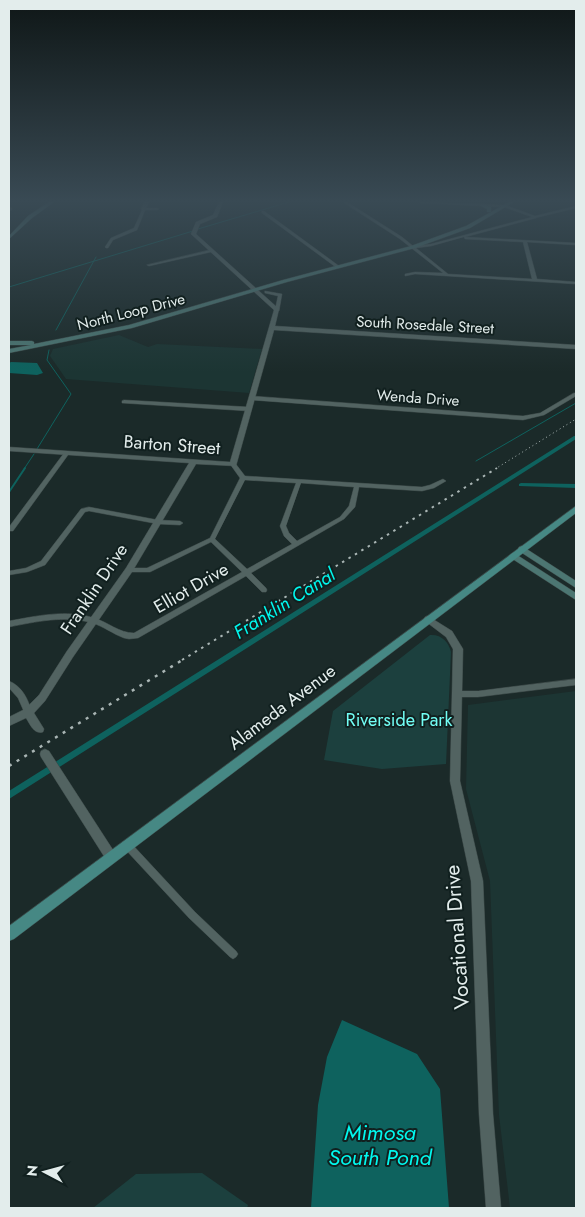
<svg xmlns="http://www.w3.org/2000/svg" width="585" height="1217" font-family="Jost,sans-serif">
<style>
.built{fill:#1c3533}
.green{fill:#1c403e}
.water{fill:#0e625e}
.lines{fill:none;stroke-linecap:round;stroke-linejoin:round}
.stream-far1{stroke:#0e625e;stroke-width:1}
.stream{stroke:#0e625e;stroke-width:2}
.canal{fill:#0e625e;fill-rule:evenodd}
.minor-casing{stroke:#3a4746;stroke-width:1}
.tertiary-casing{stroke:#3a4746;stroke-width:1}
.secondary-casing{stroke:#3a4746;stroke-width:1}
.primary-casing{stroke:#3a4746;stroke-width:1}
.minor{fill:#526361;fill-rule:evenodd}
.tertiary{fill:#526361;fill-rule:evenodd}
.secondary{fill:#4c7672;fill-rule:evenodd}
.primary{fill:#468884;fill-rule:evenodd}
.rail-far2{stroke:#a9b5b4;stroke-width:1;stroke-dasharray:1 3;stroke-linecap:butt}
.rail-far1{stroke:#a9b5b4;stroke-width:2;stroke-dasharray:2.5 5;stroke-linecap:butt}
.rail{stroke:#a9b5b4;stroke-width:2.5;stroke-dasharray:3 6;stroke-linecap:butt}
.labels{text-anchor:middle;stroke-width:4;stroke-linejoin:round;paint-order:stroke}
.far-street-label{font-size:15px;fill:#e3edec;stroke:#11201f}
.street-label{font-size:18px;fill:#e3edec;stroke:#11201f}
.park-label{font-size:18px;fill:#72fef5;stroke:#11201f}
.water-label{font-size:19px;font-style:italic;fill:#01f8ee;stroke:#11201f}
.near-street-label{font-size:21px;fill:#e3edec;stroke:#11201f}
.near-water-label{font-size:22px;font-style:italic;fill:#01f8ee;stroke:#11201f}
</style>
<rect width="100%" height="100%" fill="#1b2a29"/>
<path class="built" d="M119,335L148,347L157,344L262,349L249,393L66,379L50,356L53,349Z
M576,691V1208H510L499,1115L490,881L466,789L468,705Z"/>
<path class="green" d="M430,635C441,634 449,642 451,652L446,764L382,769L324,760L333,711Z
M202,1173L248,1205L247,1208H93L136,1174Z"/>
<path class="water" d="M11,362L37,363L43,373L37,375L9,373V363Z
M342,1020L417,1054L440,1089L449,1208H311L318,1105L327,1057Z"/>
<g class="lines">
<path class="stream-far1" d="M198,229L289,202
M9,287L193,231
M56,330L96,257
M37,449L71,394L47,360L49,350
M476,461L576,403
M24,469L34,454"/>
<path class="stream" d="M9,492L25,468"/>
<path class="canal" d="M574,436H576V439L9,799V791Z
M521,483L576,484V488L519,486V484Z"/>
<g class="minor-casing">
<path id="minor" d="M145,202H149L146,208H157L159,209L157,210H145L137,230L113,240L108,248H106L105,247L111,238L134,228L142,210L141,209Z
M343,202H347L402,237L413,246L431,244L536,216V218L465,237L576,243V245L527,242L537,279L576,282V284L415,274L405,276V274L415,272L443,273L400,239ZM464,237L465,239L523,242L532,279L448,274L416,248L431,246Z
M9,207L12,208V210L9,211Z
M262,211H264L339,266V268H337L262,213Z
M210,250L212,251L211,252L149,266L147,265Z
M265,291L282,294L279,311L275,310L278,296L265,293Z
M574,393H576V396L544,415L523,420L252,400L249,398L252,396L523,416L540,413Z
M124,400L249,407L252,409L249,411L122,403V401Z
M66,452L68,453V455L13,531H9V527L64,453Z
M233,462L235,463L245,476L422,487L430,485L443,479L446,481L434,488L422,491L359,487L355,507L344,519L251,573L266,588L267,590L266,592H262L246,576L138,638L129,639L124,638C113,634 103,626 92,623C65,615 35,622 9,627V621C36,616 67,609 94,618C108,622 119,633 134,633L242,572L211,542L150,572H129L126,570L129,568H147L210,538L240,478L230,464ZM245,480L296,483L280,526L284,536L292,544L247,569L215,539ZM301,483L354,487L349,506L340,517L297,541L289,533L286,526Z
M89,507L158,520L180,521L183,523L180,525L158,524L89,511L85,512L45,565L27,572L9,575V571L26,568L41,561L81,509Z
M576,679V685L478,697H458L455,696L454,694L455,692L458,691H478Z
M9,681C22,686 28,699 32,712L31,714L28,715L25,714L18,698L9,688Z
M127,841L130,842L195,912L236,951L238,954L236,957L233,959L230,957L189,918L124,848L123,845L124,842Z"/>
</g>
<g class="tertiary-casing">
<path id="tertiary" d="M219,202H223L217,217L200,224L196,234L279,309L275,326L576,345V349L274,330L236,466L196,464L132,572L73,657L45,701L34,713L44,729L43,732C34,735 30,724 26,718L9,726V717L25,709L39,695L67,651L126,568L189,463L9,451V447L230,462L274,310L191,234L196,222L213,215Z
M419,202L505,205L535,216L576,206V208L535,218L504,207L421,203Z
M428,616L452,631L463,649L460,781L483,881L493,1114L501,1208H486L479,1114L471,881L450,781L453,649L446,637L425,621L424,619L425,617Z
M45,749L49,751L115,853L117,857L115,861L111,863L107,861L41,757L40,754L41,751Z"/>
</g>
<g class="secondary-casing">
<path id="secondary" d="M49,202H54L32,218L9,239V236L28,216Z
M509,202H514L470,228L415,248L287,282L132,328L9,353V349L31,345H9V341H32L34,342V344L129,325L283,280L411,246L466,226Z
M481,204L491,207V212H487V209L481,206Z
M522,546L576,581V588L519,551L518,549L519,547Z
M514,553L576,593V600L511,558L510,556L511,554Z"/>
</g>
<g class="primary-casing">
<path id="primary" d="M576,506V513L14,939L9,941V926Z"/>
</g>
<use href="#minor" class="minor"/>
<use href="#tertiary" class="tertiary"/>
<use href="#secondary" class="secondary"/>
<use href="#primary" class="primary"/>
<path class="rail-far2" d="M495,469L576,419"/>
<path class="rail-far1" d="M182,660L497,468"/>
<path class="rail" d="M9,766L184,659"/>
</g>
<linearGradient id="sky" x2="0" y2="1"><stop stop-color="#0f1717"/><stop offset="0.54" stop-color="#394a54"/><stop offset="1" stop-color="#394a54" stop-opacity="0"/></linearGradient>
<rect width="585" height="372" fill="url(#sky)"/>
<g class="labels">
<g class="far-street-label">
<text transform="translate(131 312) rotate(-14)" y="5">North Loop Drive</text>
<text transform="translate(425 325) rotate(3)" y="5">South Rosedale Street</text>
<text transform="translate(418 398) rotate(4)" y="5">Wenda Drive</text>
</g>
<g class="street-label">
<text transform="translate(172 445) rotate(4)" y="6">Barton Street</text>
<text transform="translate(191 588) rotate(-30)" y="6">Elliot Drive</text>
<text transform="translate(94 589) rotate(-56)" y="6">Franklin Drive</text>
<text transform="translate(282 707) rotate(-37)" y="6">Alameda Avenue</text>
</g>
<g class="park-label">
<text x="399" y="726">Riverside Park</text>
</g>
<g class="water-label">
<text transform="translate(284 603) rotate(-32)" y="7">Franklin Canal</text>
</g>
<g class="near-street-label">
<text transform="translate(457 937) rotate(-94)" y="7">Vocational Drive</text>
</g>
<g class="near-water-label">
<text x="380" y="1140">Mimosa<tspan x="380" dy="25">South Pond</tspan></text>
</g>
</g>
<rect width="585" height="1217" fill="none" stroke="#e3edec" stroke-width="20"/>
<g transform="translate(45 1172) rotate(276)" stroke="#11201f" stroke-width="4" paint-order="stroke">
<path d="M0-4L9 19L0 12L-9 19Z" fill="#e3edec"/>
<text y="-8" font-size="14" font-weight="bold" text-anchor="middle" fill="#e3edec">N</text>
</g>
</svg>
